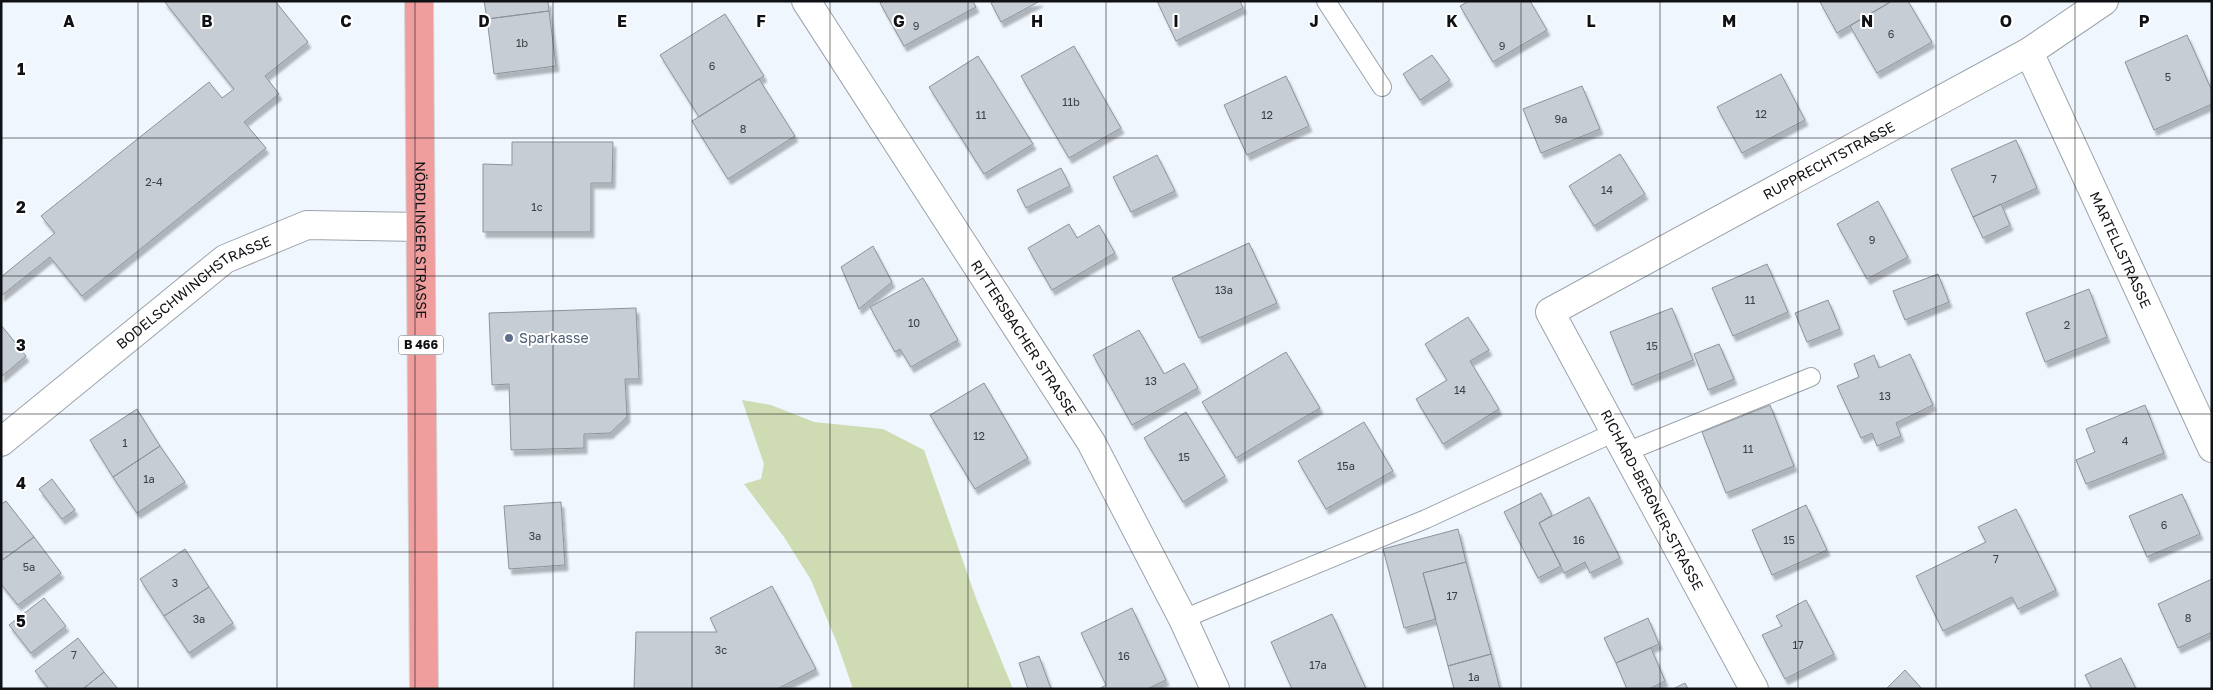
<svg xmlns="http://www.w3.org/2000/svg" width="2213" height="690" font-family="'Golos Text',sans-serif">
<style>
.green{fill:#cfdbb2}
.building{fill:#c6cdd4;stroke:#8d939a;filter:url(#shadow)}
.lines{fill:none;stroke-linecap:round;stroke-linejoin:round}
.lane-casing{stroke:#9ca3aa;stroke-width:20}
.street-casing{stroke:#9ca3aa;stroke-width:30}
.secondary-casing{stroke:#9ca3aa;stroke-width:30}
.primary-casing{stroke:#d4d4d5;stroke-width:30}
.lane{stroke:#fff;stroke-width:18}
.street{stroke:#fff;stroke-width:28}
.secondary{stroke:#fff;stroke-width:28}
.primary{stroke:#ef9d9d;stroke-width:28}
.grid{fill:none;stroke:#0f1114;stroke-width:1;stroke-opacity:0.55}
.service-dot{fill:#5c6f8a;stroke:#fff;stroke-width:2}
.labels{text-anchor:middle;stroke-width:4;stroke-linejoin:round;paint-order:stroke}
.number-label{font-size:11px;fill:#3d4044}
.shield{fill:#fff;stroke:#57585a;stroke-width:1}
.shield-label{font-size:12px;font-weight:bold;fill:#0f1114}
.street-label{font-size:14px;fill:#0f1114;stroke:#fff}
.service-label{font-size:14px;fill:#4e5e75;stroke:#fff;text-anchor:start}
.grid-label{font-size:16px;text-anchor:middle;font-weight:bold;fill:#0f1114;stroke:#fff;stroke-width:4;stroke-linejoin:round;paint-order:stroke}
</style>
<defs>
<filter id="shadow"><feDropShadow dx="3" dy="5.5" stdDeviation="1" flood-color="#0004"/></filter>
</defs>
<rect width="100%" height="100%" fill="#eff6fe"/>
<path class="green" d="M742,400L771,405L814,422L883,429L924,450L977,601L1013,689H853L837,643L811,580L784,537L744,484L761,479L764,464Z"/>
<path class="building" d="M164,1H275L308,42L265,76L279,94L244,122L266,148L82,296L50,257L1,296V277L55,233L41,216L209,82L222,98L234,89Z
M484,1H548L549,11L487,19Z
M884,1H973L976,7L904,46L880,3Z
M995,1H1040L1001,22L991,3Z
M1157,1H1240L1243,8L1176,41Z
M1469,1H1530L1547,30L1493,62L1460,6Z
M1822,1H1892L1837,33L1820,2Z
M1892,1H1908L1932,42L1877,73L1850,26Z
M549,11L556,66L494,74L487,19Z
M725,14L764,76L699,117L660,55Z
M2187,35L2212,91V104L2154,130L2125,62Z
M1074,46L1121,128L1069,158L1021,76Z
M1432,55L1450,80L1420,100L1403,74Z
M978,56L1033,144L984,174L929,87Z
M1781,74L1805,120L1742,153L1717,107Z
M1286,76L1309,126L1247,155L1224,105Z
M759,79L795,136L728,179L692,121Z
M1582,86L1600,129L1541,153L1523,109Z
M2016,140L2037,188L1973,217L1951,169Z
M512,142H613L612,183H591V232H483V164L512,165Z
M1620,154L1645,194L1594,226L1569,186Z
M1157,155L1175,191L1131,212L1113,177Z
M1061,168L1070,186L1026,208L1017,190Z
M1878,201L1908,257L1867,279L1837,224Z
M2001,204L2010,225L1983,238L1973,217Z
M1069,224L1077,238L1099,225L1115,253L1052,290L1028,248Z
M1249,243L1277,303L1199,338L1172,278Z
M873,246L892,282L859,309L841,267Z
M1767,264L1788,312L1733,336L1712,288Z
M1938,274L1949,302L1905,320L1893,291Z
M923,278L958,340L911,367L900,349L895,352L870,307Z
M2089,289L2107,337L2045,362L2026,313Z
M1828,300L1840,329L1807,342L1795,313Z
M636,308L639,379H625L627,417L610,433L584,434V448L511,450L509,384L492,385L489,313Z
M1672,308L1693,360L1632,385L1610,332Z
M1468,317L1489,350L1470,361L1499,409L1443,444L1416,399L1447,380L1425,344Z
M1,325L26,356L1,377Z
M1139,330L1164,374L1184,363L1198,388L1132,425L1093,355Z
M1719,344L1734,379L1708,390L1694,354Z
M1286,352L1320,408L1236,458L1202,402Z
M1910,354L1933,405L1896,423L1901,436L1877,446L1872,433L1861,438L1837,386L1859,377L1854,364L1874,355L1879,368Z
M984,383L1028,458L975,489L930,415Z
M1770,405L1794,466L1726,493L1702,432Z
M2145,405L2164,453L2086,484L2076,460L2095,452L2086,429Z
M137,409L160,446L113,477L90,440Z
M1186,412L1225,476L1183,502L1144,438Z
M1364,422L1393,471L1326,509L1298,461Z
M160,446L185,482L137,513L113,477Z
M52,479L75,510L62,519L39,489Z
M1541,493L1552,515L1539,523L1561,566L1538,578L1504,512Z
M2182,494L2200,534L2147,557L2129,516Z
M1589,497L1620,558L1590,573L1585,562L1564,573L1539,523Z
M6,501L34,537L1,561V504Z
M561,502L565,565L509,569L504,506Z
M1806,505L1827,550L1772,575L1752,530Z
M2016,509L2056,590L2018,609L2012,597L1943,631L1916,576L1986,542L1978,527Z
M1458,529L1466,562L1423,573L1436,619L1404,628L1383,549Z
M34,537L61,573L18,605L1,584V561Z
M185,549L209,587L164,616L140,579Z
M1466,562L1491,654L1448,666L1423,573Z
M2212,579V632L2178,648L2158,604Z
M772,586L816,669L777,689H634L636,632H717L710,618Z
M209,587L233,623L189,653L164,616Z
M44,598L66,626L31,653L9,625Z
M1806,600L1834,654L1785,679L1762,635L1782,626L1776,616Z
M1132,608L1166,680L1147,689H1099L1106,685L1081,633Z
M1332,614L1366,689H1292L1271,642Z
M1648,618L1659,644L1616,663L1604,638Z
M78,638L104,672L83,689H49L35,671Z
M1651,648L1665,681L1649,689H1627L1616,663Z
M1491,654L1500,689H1454L1448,666Z
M1039,656L1051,689H1028L1019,663Z
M2121,658L2136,689H2092L2085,675Z
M1905,670L1922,689H1886Z
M104,672L118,689H83Z
M1685,683L1688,689H1673Z"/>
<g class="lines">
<g class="lane-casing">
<path id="lane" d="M1326,1L1382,87
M1626,452L1811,377
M1183,619L1426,519L1615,432"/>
</g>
<g class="street-casing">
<g id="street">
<path id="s1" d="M2029,52L2212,448"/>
<path id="s2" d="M1,442L225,259L307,225L420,227"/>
<path id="s3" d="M1754,689L1550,312L2029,52L2104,1"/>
</g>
</g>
<g class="secondary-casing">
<g id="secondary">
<path id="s4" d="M806,1L1091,442L1183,619L1215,689"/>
</g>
</g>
<g class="primary-casing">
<g id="primary">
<path id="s5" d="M419,1L424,689"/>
</g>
</g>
<use href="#lane" class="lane"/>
<use href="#street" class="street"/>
<use href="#secondary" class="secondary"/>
<use href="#primary" class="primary"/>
</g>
<path class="grid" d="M138,1V689M277,1V689M415,1V689M553,1V689M692,1V689M830,1V689M968,1V689M1106,1V689M1245,1V689M1383,1V689M1521,1V689M1660,1V689M1798,1V689M1936,1V689M2075,1V689M1,138H2212M1,276H2212M1,414H2212M1,552H2212"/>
<circle class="service-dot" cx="509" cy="338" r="5"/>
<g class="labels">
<g class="number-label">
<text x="916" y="30">9</text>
<text x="1891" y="38">6</text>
<text x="522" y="47">1b</text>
<text x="1502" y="50">9</text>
<text x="712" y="70">6</text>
<text x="2168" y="81">5</text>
<text x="1071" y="106">11b</text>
<text x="1761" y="118">12</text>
<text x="981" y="119">11</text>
<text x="1267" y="119">12</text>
<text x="1561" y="123">9a</text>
<text x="743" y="133">8</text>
<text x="1994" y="183">7</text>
<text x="154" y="186">2-4</text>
<text x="1607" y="194">14</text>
<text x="537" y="211">1c</text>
<text x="1872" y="244">9</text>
<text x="1224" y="294">13a</text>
<text x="1750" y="304">11</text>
<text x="914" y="327">10</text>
<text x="2067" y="329">2</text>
<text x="1652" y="350">15</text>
<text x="1151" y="385">13</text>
<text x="1460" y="394">14</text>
<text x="1885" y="400">13</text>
<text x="979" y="440">12</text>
<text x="2125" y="445">4</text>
<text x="125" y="447">1</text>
<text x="1748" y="453">11</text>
<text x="1184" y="461">15</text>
<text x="1346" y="470">15a</text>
<text x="149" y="483">1a</text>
<text x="2164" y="529">6</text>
<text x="535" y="540">3a</text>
<text x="1579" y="544">16</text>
<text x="1789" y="544">15</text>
<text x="1996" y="563">7</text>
<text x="29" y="571">5a</text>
<text x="175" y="587">3</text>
<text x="1452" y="600">17</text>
<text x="2188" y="622">8</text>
<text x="199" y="623">3a</text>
<text x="1798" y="649">17</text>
<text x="721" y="654">3c</text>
<text x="74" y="659">7</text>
<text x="1124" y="660">16</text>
<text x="1318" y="669">17a</text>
<text x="1474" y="681">1a</text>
</g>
<rect class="shield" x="398.5" y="335.5" width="45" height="19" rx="4"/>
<g class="shield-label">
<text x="421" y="349">B 466</text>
</g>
<g class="street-label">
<text dy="5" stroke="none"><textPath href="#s3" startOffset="746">RUPPRECHTSTRASSE</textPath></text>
<text dy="5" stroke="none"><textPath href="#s5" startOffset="239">NÖRDLINGER STRASSE</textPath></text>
<text dy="5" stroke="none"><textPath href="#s1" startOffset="218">MARTELLSTRASSE</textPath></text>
<text dy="5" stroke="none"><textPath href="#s2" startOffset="245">BODELSCHWINGHSTRASSE</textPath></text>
<text dy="5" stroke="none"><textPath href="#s4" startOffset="401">RITTERSBACHER STRASSE</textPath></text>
<text transform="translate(1652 500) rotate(62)" y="5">RICHARD-BERGNER-STRASSE</text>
</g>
<g class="service-label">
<text x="519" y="343">Sparkasse</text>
</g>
</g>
<g class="grid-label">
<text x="69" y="27">A</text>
<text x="207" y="27">B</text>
<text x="346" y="27">C</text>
<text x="484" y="27">D</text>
<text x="622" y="27">E</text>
<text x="761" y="27">F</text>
<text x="899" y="27">G</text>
<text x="1037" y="27">H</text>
<text x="1176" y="27">I</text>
<text x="1314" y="27">J</text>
<text x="1452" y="27">K</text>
<text x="1591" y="27">L</text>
<text x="1729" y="27">M</text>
<text x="1867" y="27">N</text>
<text x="2006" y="27">O</text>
<text x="2144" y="27">P</text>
<text x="21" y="75">1</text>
<text x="21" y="213">2</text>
<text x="21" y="351">3</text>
<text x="21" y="489">4</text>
<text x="21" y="627">5</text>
</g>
<rect width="2213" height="690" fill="none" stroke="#0f1114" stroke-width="5"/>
</svg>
